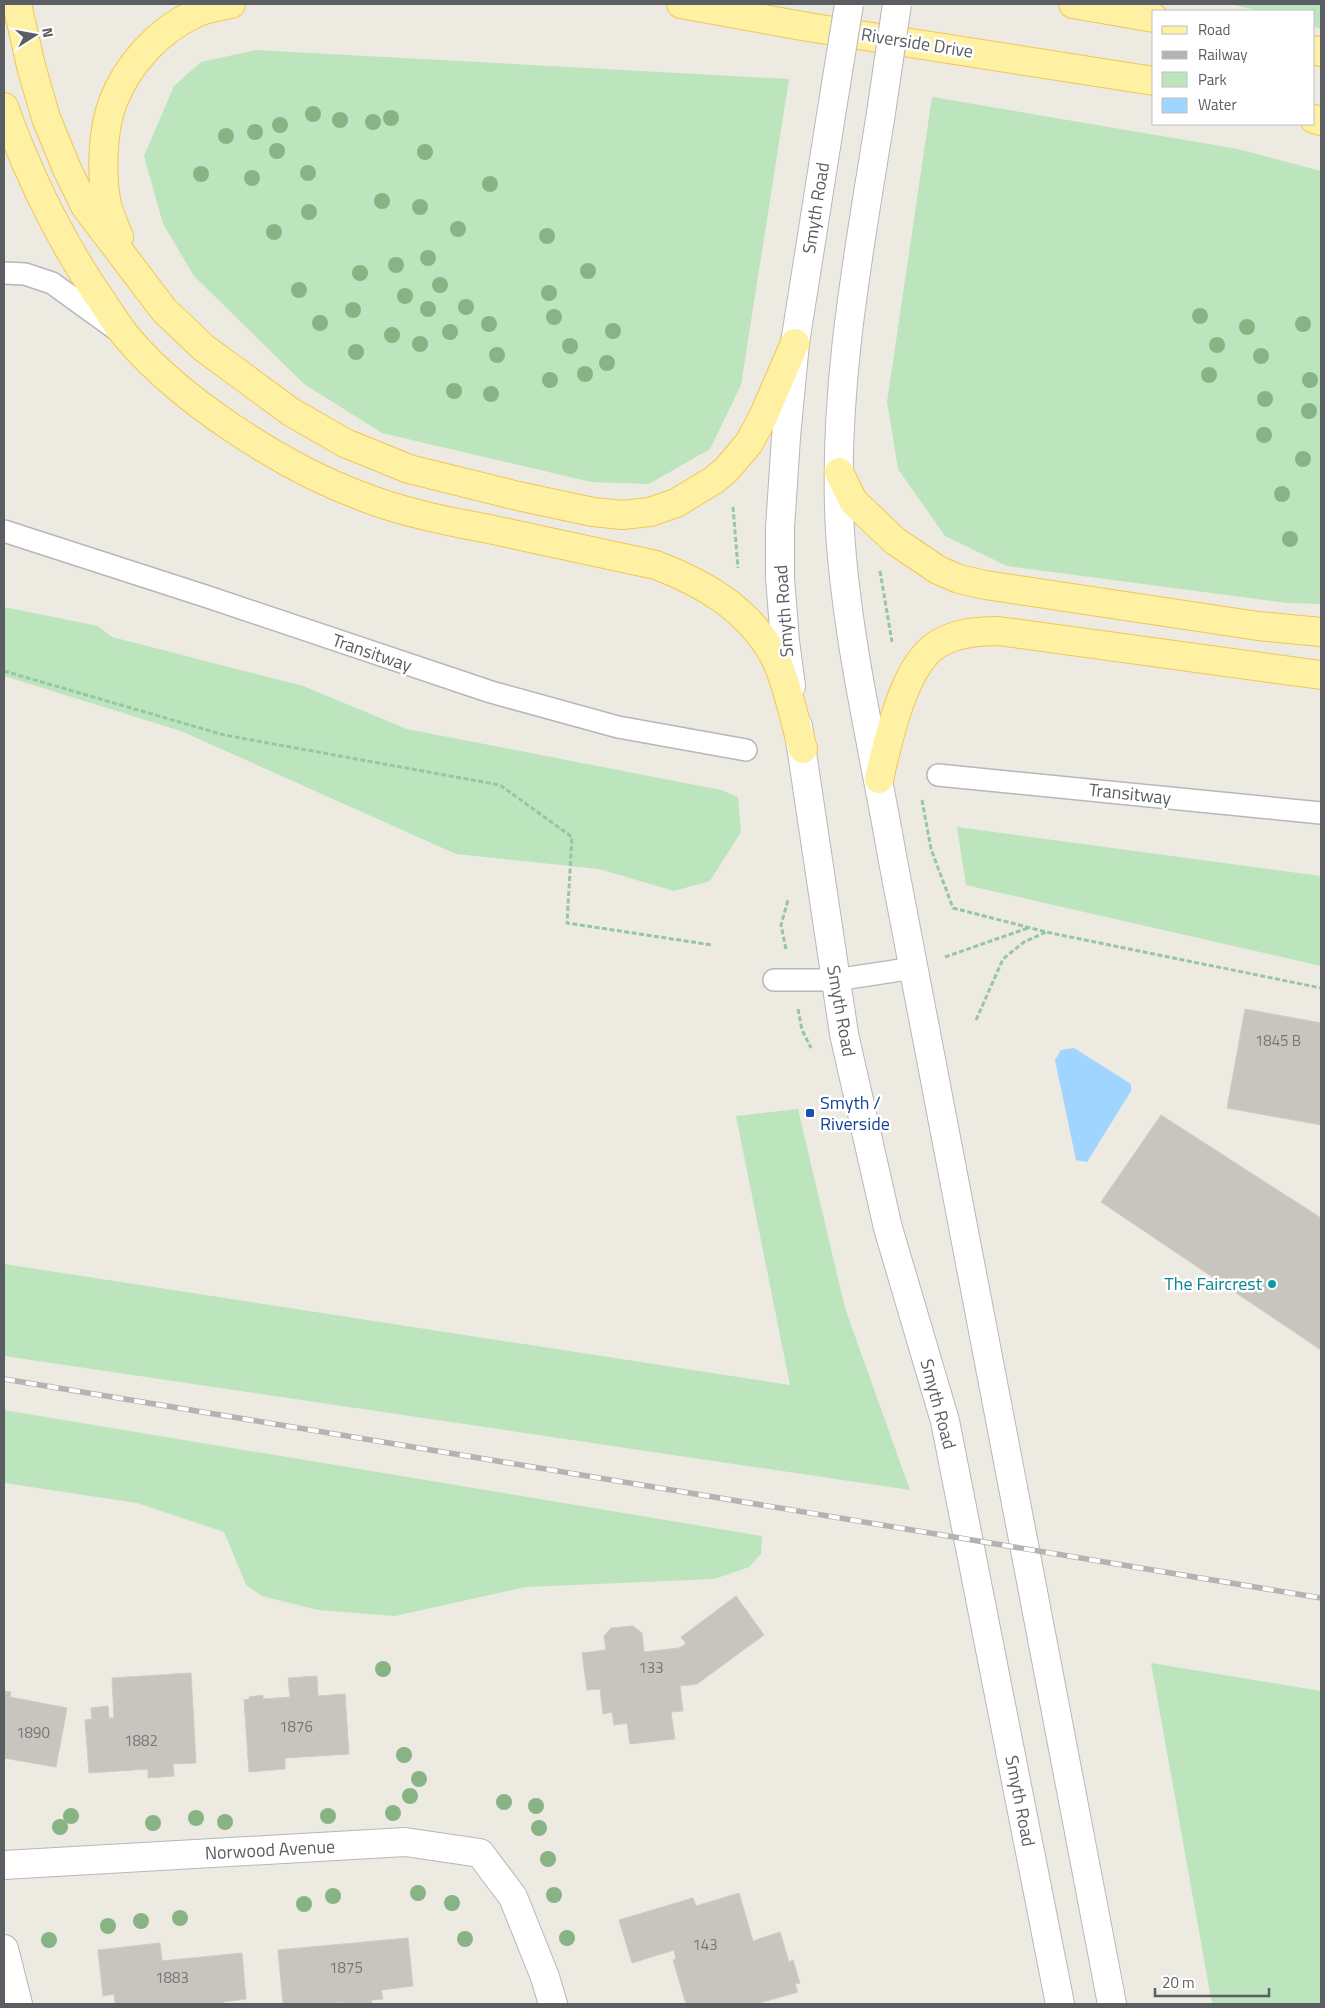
<svg xmlns="http://www.w3.org/2000/svg" width="1325" height="2008" font-family="'Titillium Web',sans-serif">
<style>
.green{fill:#bde5bd}
.water{fill:#9fd5ff}
.building{fill:#c8c4be;stroke:#d1ccc0}
.lines{fill:none;stroke-linecap:round;stroke-linejoin:round}
.lane-casing{stroke:#b4b7bc;stroke-width:24}
.street-casing{stroke:#b4b7bc;stroke-width:30}
.secondary-casing{stroke:#b5b8be;stroke-width:30}
.primary-casing{stroke:#f1c656;stroke-width:30}
.path{stroke:#96c6a4;stroke-width:3;stroke-dasharray:5 2.5;stroke-linecap:butt}
.lane{stroke:#fff;stroke-width:21}
.street{stroke:#fff;stroke-width:28}
.secondary{stroke:#fff;stroke-width:28}
.primary{stroke:#fff1a4;stroke-width:28}
.rail-casing{stroke:#b2b3b3;stroke-width:5.5}
.rail{stroke:#fff;stroke-width:4;stroke-dasharray:11;stroke-linecap:butt}
.secondary-bridge-casing{stroke:#b5b8be;stroke-width:30;stroke-linecap:butt}
.secondary-bridge{stroke:#fff;stroke-width:28}
.tree{fill:#88b385}
.transit-dot{fill:#1a4fb4;stroke:#fff;stroke-width:2}
.culture-dot{fill:#0f9aa8;stroke:#fff;stroke-width:2}
.labels{text-anchor:middle;stroke-width:5;stroke-linejoin:round;paint-order:stroke}
.number-label{font-size:15px;fill:#767779}
.street-label{font-size:18px;fill:#5a5d62;stroke:#fff}
.transit-label{font-size:18px;fill:#164399;stroke:#fff;text-anchor:start}
.culture-label{font-size:18px;fill:#0d838f;stroke:#fff;text-anchor:end}
</style>
<rect width="100%" height="100%" fill="#edeae1"/>
<path class="green" d="M1230,4H1321V29L1314,27V11H1260Z
M256,50L789,79L741,385L710,449L649,484L591,482L382,433L304,384L194,276L163,224L144,156L174,86L201,62Z
M932,97L1238,149L1321,171V604L1288,603L1007,566L945,536L898,469L887,402Z
M4,607L98,626L112,637L303,686L407,729L721,790L738,797L741,832L710,881L674,891L599,869L456,854L181,731L4,676Z
M957,827L1321,876V966L966,885Z
M798,1109L845,1308L910,1490L4,1356V1264L790,1385L736,1116Z
M4,1410L762,1536L761,1554L749,1567L714,1579L526,1587L395,1616L318,1610L262,1596L246,1585L224,1532L137,1503L4,1483Z
M1151,1663L1321,1691V2004H1212Z"/>
<path class="water" d="M1074,1048L1131,1084V1091L1087,1162L1076,1160L1055,1060L1061,1050Z"/>
<path class="building" d="M1245,1009L1321,1023V1125L1227,1108Z
M1161,1115L1321,1218V1350L1101,1202Z
M736,1596L764,1635L697,1684L680,1686L683,1711L671,1712L675,1739L630,1744L627,1723L614,1725L612,1712L603,1714L600,1689L587,1690L582,1653L606,1650L604,1636L611,1628L633,1626L642,1633L644,1652L679,1648L686,1644L681,1637Z
M191,1673L196,1763L173,1764L174,1776L148,1778V1769L89,1773L85,1720L92,1719L91,1708L108,1706L109,1718H114L112,1678Z
M317,1676L318,1696L345,1694L349,1754L285,1758V1769L249,1772L244,1700L249,1699V1697L263,1695V1699L290,1697L288,1678Z
M4,1691L11,1692L10,1697L67,1708L56,1767L4,1758Z
M739,1893L753,1941L780,1932L789,1962L793,1960L800,1983L795,1984L798,1992L756,2004H686L673,1960L676,1959L674,1950L632,1963L619,1920L693,1898L696,1906Z
M408,1938L413,1986L381,1990L383,1999L371,2000L372,2004H346L345,2002L328,2004H283L278,1950Z
M160,1943L162,1961L242,1953L246,1999L223,2002L224,2004H115L114,1994L103,1996L98,1950Z"/>
<g class="lines">
<g class="lane-casing">
<path id="lane" d="M4,273L25,274L52,283L117,330
M4,531L205,596L491,692L618,727L746,750
M938,775L1321,813
M774,980H835L914,968"/>
</g>
<g class="street-casing">
<path id="street" d="M4,1865L405,1842L480,1853L513,1897L545,1977L553,2004
M4,1949L18,2004"/>
</g>
<g class="secondary-casing">
<path id="secondary" d="M881,113C859,251 832,390 840,531C847,642 874,751 893,861L1112,2004
M791,686L785,641L780,578V528L786,437L795,343L835,90
M798,726L844,1034L888,1228L945,1421L1060,2004"/>
</g>
<g class="primary-casing">
<path id="primary" d="M17,4L31,66L46,118L67,169L85,206L164,310L204,348L291,412L345,443L409,469L518,496L593,512L622,515L650,512L676,503L714,480L727,469L749,443L763,417L795,343
M681,4L808,27L1154,81
M1073,4L1154,18
M1314,50L1321,52
M4,107C29,176 60,241 102,301C110,313 117,325 126,336C179,400 283,467 361,496C401,512 446,521 489,529C544,541 600,553 656,565C703,583 747,608 773,654C787,680 794,720 803,749
M1314,119L1321,121
M119,237C115,227 110,216 107,205C101,176 102,130 113,102C127,65 158,31 194,14C205,8 219,7 231,4
M839,472L853,501L895,541L938,570L959,579L985,585L1258,626L1321,632
M879,779C888,742 903,665 938,644C956,633 977,631 998,631L1321,675"/>
</g>
<path class="path" d="M733,507L738,568
M880,571L892,642
M4,671L224,735L500,785L572,837L567,923L712,945
M922,800L931,849L953,908L1046,932L1321,988
M786,949L781,925L788,900
M945,957L1028,928
M798,1009L802,1030L811,1048
M976,1020L1003,959L1024,942L1046,932"/>
<use href="#lane" class="lane"/>
<use href="#street" class="street"/>
<use href="#secondary" class="secondary"/>
<use href="#primary" class="primary"/>
<g class="rail-casing">
<path id="rail" d="M4,1379L1321,1598"/>
</g>
<use href="#rail" class="rail"/>
<g class="secondary-bridge-casing">
<path id="secondary-bridge" d="M835,90L849,4
M881,113L897,4"/>
</g>
<use href="#secondary-bridge" class="secondary-bridge"/>
</g>
<g class="tree">
<circle cx="313" cy="114" r="8"/>
<circle cx="391" cy="118" r="8"/>
<circle cx="340" cy="120" r="8"/>
<circle cx="373" cy="122" r="8"/>
<circle cx="280" cy="125" r="8"/>
<circle cx="255" cy="132" r="8"/>
<circle cx="226" cy="136" r="8"/>
<circle cx="277" cy="151" r="8"/>
<circle cx="425" cy="152" r="8"/>
<circle cx="308" cy="173" r="8"/>
<circle cx="201" cy="174" r="8"/>
<circle cx="252" cy="178" r="8"/>
<circle cx="490" cy="184" r="8"/>
<circle cx="382" cy="201" r="8"/>
<circle cx="420" cy="207" r="8"/>
<circle cx="309" cy="212" r="8"/>
<circle cx="458" cy="229" r="8"/>
<circle cx="274" cy="232" r="8"/>
<circle cx="547" cy="236" r="8"/>
<circle cx="428" cy="258" r="8"/>
<circle cx="396" cy="265" r="8"/>
<circle cx="588" cy="271" r="8"/>
<circle cx="360" cy="273" r="8"/>
<circle cx="440" cy="285" r="8"/>
<circle cx="299" cy="290" r="8"/>
<circle cx="549" cy="293" r="8"/>
<circle cx="405" cy="296" r="8"/>
<circle cx="466" cy="307" r="8"/>
<circle cx="428" cy="309" r="8"/>
<circle cx="353" cy="310" r="8"/>
<circle cx="1200" cy="316" r="8"/>
<circle cx="554" cy="317" r="8"/>
<circle cx="320" cy="323" r="8"/>
<circle cx="489" cy="324" r="8"/>
<circle cx="1303" cy="324" r="8"/>
<circle cx="1247" cy="327" r="8"/>
<circle cx="613" cy="331" r="8"/>
<circle cx="450" cy="332" r="8"/>
<circle cx="392" cy="335" r="8"/>
<circle cx="420" cy="344" r="8"/>
<circle cx="1217" cy="345" r="8"/>
<circle cx="570" cy="346" r="8"/>
<circle cx="356" cy="352" r="8"/>
<circle cx="497" cy="355" r="8"/>
<circle cx="1261" cy="356" r="8"/>
<circle cx="607" cy="363" r="8"/>
<circle cx="585" cy="374" r="8"/>
<circle cx="1209" cy="375" r="8"/>
<circle cx="550" cy="380" r="8"/>
<circle cx="1310" cy="380" r="8"/>
<circle cx="454" cy="391" r="8"/>
<circle cx="491" cy="394" r="8"/>
<circle cx="1265" cy="399" r="8"/>
<circle cx="1309" cy="411" r="8"/>
<circle cx="1264" cy="435" r="8"/>
<circle cx="1303" cy="459" r="8"/>
<circle cx="1282" cy="494" r="8"/>
<circle cx="1290" cy="539" r="8"/>
<circle cx="383" cy="1669" r="8"/>
<circle cx="404" cy="1755" r="8"/>
<circle cx="419" cy="1779" r="8"/>
<circle cx="410" cy="1796" r="8"/>
<circle cx="504" cy="1802" r="8"/>
<circle cx="536" cy="1806" r="8"/>
<circle cx="393" cy="1813" r="8"/>
<circle cx="71" cy="1816" r="8"/>
<circle cx="328" cy="1816" r="8"/>
<circle cx="196" cy="1818" r="8"/>
<circle cx="225" cy="1822" r="8"/>
<circle cx="153" cy="1823" r="8"/>
<circle cx="60" cy="1827" r="8"/>
<circle cx="539" cy="1828" r="8"/>
<circle cx="548" cy="1859" r="8"/>
<circle cx="418" cy="1893" r="8"/>
<circle cx="554" cy="1895" r="8"/>
<circle cx="333" cy="1896" r="8"/>
<circle cx="452" cy="1903" r="8"/>
<circle cx="304" cy="1904" r="8"/>
<circle cx="180" cy="1918" r="8"/>
<circle cx="141" cy="1921" r="8"/>
<circle cx="108" cy="1926" r="8"/>
<circle cx="567" cy="1938" r="8"/>
<circle cx="465" cy="1939" r="8"/>
<circle cx="49" cy="1940" r="8"/>
</g>
<rect class="transit-dot" x="805" y="1108" width="10" height="10" rx="2.5"/>
<circle class="culture-dot" cx="1272" cy="1284" r="5"/>
<g class="labels">
<g class="number-label">
<text x="1278" y="1046">1845 B</text>
<text x="651" y="1673">133</text>
<text x="296" y="1732">1876</text>
<text x="33" y="1738">1890</text>
<text x="141" y="1746">1882</text>
<text x="705" y="1950">143</text>
<text x="346" y="1973">1875</text>
<text x="172" y="1983">1883</text>
</g>
<g class="street-label">
<text transform="translate(917 43) rotate(9)" y="6">Riverside Drive</text>
<text transform="translate(816 208) rotate(-81)" y="6">Smyth Road</text>
<text transform="translate(784 611) rotate(-94)" y="6">Smyth Road</text>
<text transform="translate(372 653) rotate(19)" y="6">Transitway</text>
<text transform="translate(1130 794) rotate(6)" y="6">Transitway</text>
<text transform="translate(841 1011) rotate(80)" y="6">Smyth Road</text>
<text transform="translate(938 1404) rotate(75)" y="6">Smyth Road</text>
<text transform="translate(1020 1801) rotate(79)" y="6">Smyth Road</text>
<text transform="translate(270 1850) rotate(-3)" y="6">Norwood Avenue</text>
</g>
<g class="transit-label">
<text x="820" y="1109">Smyth /<tspan x="820" dy="21">Riverside</tspan></text>
</g>
<g class="culture-label">
<text x="1262" y="1290">The Faircrest</text>
</g>
</g>
<rect width="1325" height="2008" fill="none" stroke="#5a5d62" stroke-width="10"/>
<rect x="1152" y="10" width="162" height="115" fill="#ffffff" stroke="#bdbec0"/>
<rect x="1162" y="26" width="25" height="8" fill="#fff1a4" stroke="#bdbec0"/>
<text x="1198" y="35" font-size="15" fill="#5a5d62">Road</text>
<rect x="1162" y="51" width="25" height="8" fill="#b2b3b3" stroke="#bdbec0"/>
<text x="1198" y="60" font-size="15" fill="#5a5d62">Railway</text>
<rect x="1162" y="72" width="25" height="15" fill="#bde5bd" stroke="#bdbec0"/>
<text x="1198" y="85" font-size="15" fill="#5a5d62">Park</text>
<rect x="1162" y="98" width="25" height="15" fill="#9fd5ff" stroke="#bdbec0"/>
<text x="1198" y="110" font-size="15" fill="#5a5d62">Water</text>
<g transform="translate(35 35) rotate(79)" stroke="#ffffff" stroke-width="4" paint-order="stroke">
<path d="M0-4L9 19L0 12L-9 19Z" fill="#5a5d62"/>
<text y="-8" font-size="14" font-weight="bold" text-anchor="middle" fill="#5a5d62">N</text>
</g>
<path d="M1155 1988v8h114v-8" fill="none" stroke="#5a5d62" stroke-width="2.5"/>
<text x="1162" y="1988" font-size="15" fill="#5a5d62" stroke="#ffffff" stroke-width="4" paint-order="stroke">20 m</text>
</svg>
